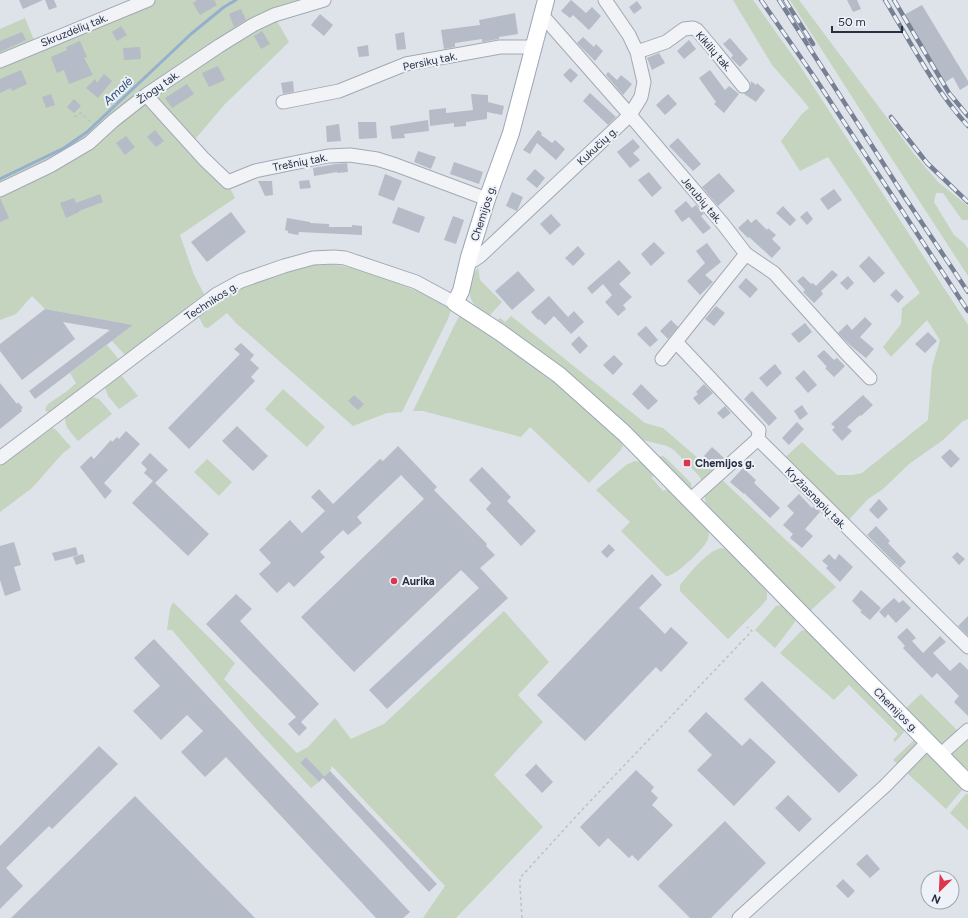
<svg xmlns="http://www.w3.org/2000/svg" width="968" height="918" font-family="Figtree,sans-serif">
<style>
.green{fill:#c4d4be}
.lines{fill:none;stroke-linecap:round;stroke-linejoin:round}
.stream{stroke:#95b0cd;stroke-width:3}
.building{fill:#b5bbc7}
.minor-casing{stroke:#a3a9b4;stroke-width:15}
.major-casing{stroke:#9ca6b6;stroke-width:18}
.path{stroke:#bcc0c8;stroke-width:1.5;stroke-dasharray:3 3;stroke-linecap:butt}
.minor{stroke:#f1f3f7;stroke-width:13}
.major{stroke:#fff;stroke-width:16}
.rail-casing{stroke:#768194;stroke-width:4.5}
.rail{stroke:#eef1f7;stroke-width:3;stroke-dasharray:9;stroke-linecap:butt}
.poi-dot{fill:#dc364e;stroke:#eef1f7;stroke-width:1.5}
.labels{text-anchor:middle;stroke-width:4;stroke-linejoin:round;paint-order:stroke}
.street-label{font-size:11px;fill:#263042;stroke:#eef1f7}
.poi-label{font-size:11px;font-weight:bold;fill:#263042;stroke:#eef1f7;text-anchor:start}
.water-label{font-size:12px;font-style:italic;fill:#2c4e7a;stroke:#eef1f7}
</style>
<rect width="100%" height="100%" fill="#dee2e9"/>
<path class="green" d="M148,0H324L274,16L289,42L225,104L191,144L229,186L235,198L180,235L194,275L204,294L125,355L112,341L133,325L45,309L32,296L16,314L0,320V29L25,18L36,45Z
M733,0H753L800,66L968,325V419L962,422L943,440L909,464L883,489L868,499L844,525L780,462L802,442L837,475H853L862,473L928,420L932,367L940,340L927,320L891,357L883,347L901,324L902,308L920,293L828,157L800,171L781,141L802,114L809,108L802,99L772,65Z
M790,0H799L914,154L938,182L968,206V220H962L943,193H936L934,202L954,235L964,243L968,249V276L877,136Z
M329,264L362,269L422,293L452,308L447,321L402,412L387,413L353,426L236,323L227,313L208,328L204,327L198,315C207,309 215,302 224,297C253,278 295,265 329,264Z
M478,267L480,280L502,302L489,316C484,312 475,307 472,301C466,290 472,277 478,267Z
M465,316L551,378L621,440L623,446L620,451L589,483L530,427L521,437L423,411H413L456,322L459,317Z
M511,316L645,423L663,428L714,472L702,483L700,477L674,450L667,446L643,440L578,381L497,320L500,318L505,322Z
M107,345L117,357L118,361L51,413L46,411L45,409L48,404L67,391L76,383L70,373Z
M121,375L138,396L119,409L108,396L105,388L107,385Z
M283,389L325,427L307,447L265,409Z
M92,397L99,399L112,414L78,441C73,434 62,426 66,416Z
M53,428L56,430L71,447L63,453L32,488L0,512V466L51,429Z
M661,456H663L667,459L691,483L692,489L690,490L659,458Z
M207,459L232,482L219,496L194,472Z
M635,461L641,462L654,476L651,477L663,491L667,489L706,527C708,531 710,534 708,539C705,548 675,577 666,576L621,531L630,522L596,490L626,465Z
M720,478L836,587L809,612L708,509L705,500V492Z
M721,548L727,549L761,584L767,592V599L762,605L728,639L680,591V585C689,574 707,551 721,548Z
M173,602L235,663L224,679L297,753L308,747L335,718L351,739L384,724L504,611L549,662L518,695L543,722L494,775L543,827L456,918H423L445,886L332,766L330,771L325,777L306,757L300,763L319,782L311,788L258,731L172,630H167L170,609Z
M781,605L795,618V622L775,648L755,630L776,606Z
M804,630L809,632L903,728L904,732L895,742L893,740L898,734L849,685L834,700L780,653L801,631Z
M921,694L960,733L942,746L905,709Z
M965,738L968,741V773L948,754Z
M914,740L917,741L918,744L899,765L893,760Z
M923,754L930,755L960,785L962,790L946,809L905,771Z
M966,794H968V830L950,813Z"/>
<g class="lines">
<path class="stream" d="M0,179L64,148L87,132L191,34L224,7L236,0"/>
</g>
<path class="building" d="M19,0H43L23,9Z
M45,0H54L57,7L49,10Z
M197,0H214L217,5L200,15L193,3Z
M571,0L586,13L592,7L601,16L589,30L573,15L570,18L561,11Z
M847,0H857L861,9L853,12Z
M637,1L642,8L634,14L629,7Z
M922,5L968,81V85L960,90L953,77L944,83L904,15Z
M241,9L246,20L234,27L229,14Z
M515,13L518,34L499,37V39L482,42V39L455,43V47L444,49L441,30L480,25L479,20Z
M320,14L333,25L324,36L311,25Z
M121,26L127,35L117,41L112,32Z
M262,31L270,44L261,49L254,36Z
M22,32L26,40L0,52V41Z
M404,32L406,49L397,50L395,34Z
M583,37L594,47L596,44L603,51L595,61L577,43Z
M730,38L748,59L740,67L731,58L733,55L723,44Z
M689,40L696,49L684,59L677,51Z
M80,41L87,57L84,58L93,75L69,84L64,70L57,73L51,57L67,50L66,47Z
M368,45L369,56L359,57L357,47Z
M140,47L141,59L124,60L123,48Z
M659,53L665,63L652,70L647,58Z
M218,66L225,80L209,87L202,73Z
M570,68L578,75L571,83L563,75Z
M21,70L27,84L12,91L11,88L0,93V79Z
M710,70L725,90L729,86L739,94L724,113L714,104L716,102L699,78Z
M608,72L617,80L621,75L632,84L623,95L606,75Z
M104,74L112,81L98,98L86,88L95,79L97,83Z
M293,81L294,92L283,94L281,83Z
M751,81L756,85L757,83L765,90L756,102L744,94L750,89Z
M187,84L194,94L172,108L165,98Z
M590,93L616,117L608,125L583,101Z
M51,94L55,105L46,108L42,97Z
M471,94L488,95V102L504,106L502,115L487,112V119L466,122V126L454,127V123L430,126L429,110L446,108V113L473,110Z
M668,94L677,104L665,115L656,105Z
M74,99L81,106L74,113L67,107Z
M428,120L429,131L404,134L405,138L392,139L390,126Z
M358,122H376L377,138L359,139Z
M339,124L341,141L327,142L326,126Z
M155,130L164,141L156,147L147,137Z
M538,130L542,133L541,135L552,143L555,140L565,149L556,160L537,143L530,154L523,150Z
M126,136L135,147L125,155L116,143Z
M678,138L701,164L693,171L669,146Z
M633,139L640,147L633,153L640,160L630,168L617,152Z
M418,151L436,157L431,169L414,162Z
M454,162L483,172L479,184L450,174Z
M347,163L348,172L337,173V172L314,176L313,168L336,164Z
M535,169L545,178L537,188L526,179Z
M649,172L662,188L652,197L638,180Z
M719,173L735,191L718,206L702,187Z
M385,174L402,181L394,201L378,195Z
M309,180L311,188L300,189L299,181Z
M258,181H272L273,195L265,196Z
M834,189L842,200L828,210L820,199Z
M512,192L523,197L517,211L506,206Z
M100,194L103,202L79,211V212L66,218L60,203L74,198L76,203Z
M0,198L9,218L0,222Z
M686,201L692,208L696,205L704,214L701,216L711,228L703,234L689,217L682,222L674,211Z
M783,206L796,220L790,226L776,213Z
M398,207L425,217L419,233L392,223Z
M807,211L813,219L807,225L800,217Z
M231,212L246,232L207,262L191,242Z
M551,214L561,225L550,235L540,224Z
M453,216L464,220L456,244L444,240Z
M287,218L310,222V223L329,224V227H352V225L362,226V235L299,232L298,235L288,233V231L285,230Z
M748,219L751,223L756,219L767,230L768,228L776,235L772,239L781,248L772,258L749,237L748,238L738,228Z
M654,242L665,253L651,266L641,254Z
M707,243L721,262L705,275L713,282L700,295L687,281L705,263L696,251Z
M578,246L585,254L573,266L565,258Z
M869,256L885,273L874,283L859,266Z
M619,260L631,273L619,284L632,297L623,305L626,309L618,316L605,302L612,295L603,284L592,294L587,288Z
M832,270L838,275L821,291L823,294L814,303L803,292L805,290L797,281L803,276L811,284L813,283L816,286Z
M518,271L535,290L512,310L495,291Z
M848,276L854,283L847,290L840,283Z
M746,278L758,289L750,298L738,287Z
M896,289L904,297L898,303L890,295Z
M549,296L568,317L574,311L584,322L571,334L554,316L545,325L539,319L538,320L531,312Z
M716,306L725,313L714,326L705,319Z
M45,309L133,325L35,399L29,391L110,330L63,322L75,339L22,380L0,351V344Z
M865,317L872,324L860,337L874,349L866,358L851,346L838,333L847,324L852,330Z
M671,320L678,327L668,339L660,331Z
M805,323L812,332L799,343L791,334Z
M646,326L658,340L650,347L637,334Z
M928,332L937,341L925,353L915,344Z
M579,336L588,346L580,354L571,344Z
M241,343L254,355L250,360L259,368L251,377L255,381L189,449L168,428L240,354L234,349Z
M824,350L834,360L837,358L845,366L834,377L825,368L827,367L817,356Z
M614,355L623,364L613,375L603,365Z
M775,364L782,373L767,387L759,378Z
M804,370L817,385L808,393L795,378Z
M0,383L17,404L18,402L23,408L21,409L22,411L0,429Z
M641,384L658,401L648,410L632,394Z
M704,384L713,393L699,405L693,398L698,394L696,392Z
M752,391L777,418L769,426L744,399Z
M354,395L364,404L358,410L348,401Z
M863,395L873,405L861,416L860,415L847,427L852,431L842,441L832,430L835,427L831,424Z
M802,405L808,414L800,420L794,411Z
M725,406L731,413L723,419L717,413Z
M797,422L804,429L789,445L782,438Z
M237,426L268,456L253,471L222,441Z
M126,431L140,444L104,483L112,491L105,499L80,467L91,456L94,459L111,440L112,442L117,437L119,439Z
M398,446L437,487L434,490L487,544L486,546L495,555L480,568L508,598L387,709L369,690L479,588L461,570L354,672L301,617L424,499L401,475L357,517L362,523L348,535L343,530L320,552L325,557L294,587L289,582L277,593L259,574L271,563L259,550L290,520L302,533L325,511L311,497L319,489L333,504L380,459L383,461Z
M712,447L724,458L715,467L704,456Z
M950,449L960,459L951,468L941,457Z
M150,453L168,470L155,483L209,534L188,556L132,503L153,481L144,473L147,469L141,463Z
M482,467L511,497L507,501L536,531L521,546L486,509L491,503L469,480Z
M743,468L756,480L754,483L780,508L770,518L744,493V494L730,482Z
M799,494L812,508L814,506L820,512L805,529L813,536L802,548L790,538L793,534L783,525L794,513L787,506Z
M879,499L888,509L878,519L869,510Z
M876,526L890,541L888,543L906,562L900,568L867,535Z
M14,542L21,565L14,567L21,590L5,596L0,580V546Z
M609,544L615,550L607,558L601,552Z
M76,547L78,555L55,561L52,553Z
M957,552L965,559L959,565L952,557Z
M83,554L85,562L76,565L73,557Z
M829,554L835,560L839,554L853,567L840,582L826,568L828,566L822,561Z
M652,574L662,585L639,608L665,634L671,627L688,643L661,672L656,667L585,741L537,695Z
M861,590L881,608L870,620L860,612L862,611L852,601Z
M236,594L252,609L240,621L319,704L301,722L307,728L299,736L288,724L296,717L206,624Z
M894,598L899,603L903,600L911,608L896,623L888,614L885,618L879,612Z
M968,616V636L958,626Z
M907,628L916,638L912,641L923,653L940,636L946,642L933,653L950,671L960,662L968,670V716L954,702L959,696L937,673L932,678L903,648L905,646L897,637Z
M154,639L410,912L403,918H376L226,757L205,777L181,752L203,731L187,715L161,740L133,711L160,686L134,658Z
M762,681L858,775L839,793L744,699Z
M706,712L742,746L750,738L776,762L734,806L697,770L712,755L688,731Z
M99,746L118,764L52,829L49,826L6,868L23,886L0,909V846Z
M306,757L325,777L323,778L330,771L437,884L429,892L323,778L319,782L300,763Z
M536,764L553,782L542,793L525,775Z
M636,770L654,787L651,791L658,798L652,805L673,825L638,861L632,855L629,858L608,838L599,847L580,827Z
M788,795L812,819L799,832L775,808Z
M135,796L255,918H11Z
M725,821L766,863L711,918H690L658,886Z
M867,854L880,869L870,878L856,864Z
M843,879L855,891L848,898L836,886Z"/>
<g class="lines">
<g class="minor-casing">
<path id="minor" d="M542,15L630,115L723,224L746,254L774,273L845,352L870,378
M637,52L666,42L684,29L693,28L697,30L714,50L743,86
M0,61L148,0
M146,95L204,159L228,182L255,171L328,156L350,155L377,159L396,165L487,199
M283,102L339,91L406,64L500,47H533
M0,190L50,166L89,143L113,121L146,95L219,46L253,25L274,15L324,0
M469,257L474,260L480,256L630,115L641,97L644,82L637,52L629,35L605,0
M676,342L759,430L758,439L968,647
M662,359L746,254
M0,458L217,294L241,281L284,266L313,258L334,257L345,258L416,282L455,303
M690,500L758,439
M940,755L968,730
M739,918L885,786L928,742"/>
</g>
<g class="major-casing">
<path id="major" d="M546,0L511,133L487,199L469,257L461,291L455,303L501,333L559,375L624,433L968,783"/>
</g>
<path class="path" d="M104,95L116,105
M74,117L81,113L93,124
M522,918L520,887V878L580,812L752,631L747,627"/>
<use href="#minor" class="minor"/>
<use href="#major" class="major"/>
<g class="rail-casing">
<path id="rail" d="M761,0L815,78L968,311
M779,0L904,196L968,292
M785,0L813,44
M885,0C911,43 934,89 968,126
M894,0L949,93L968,116
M891,117L927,163L968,202"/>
</g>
<use href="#rail" class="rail"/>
</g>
<g class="poi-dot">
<rect x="683" y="459" width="8" height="8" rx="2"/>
<circle cx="394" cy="581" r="4"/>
</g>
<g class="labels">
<g class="street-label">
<text transform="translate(74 30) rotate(-22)" y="4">Skruzdėlių tak.</text>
<text transform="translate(714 51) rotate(49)" y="4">Kikilių tak.</text>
<text transform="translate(430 61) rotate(-12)" y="4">Persikų tak.</text>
<text transform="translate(158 87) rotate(-35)" y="4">Žiogų tak.</text>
<text transform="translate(597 146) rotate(-43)" y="4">Kukučių g.</text>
<text transform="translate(300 162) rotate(-11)" y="4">Trešnių tak.</text>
<text transform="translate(702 200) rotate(50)" y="4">Jerubių tak.</text>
<text transform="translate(483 213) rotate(-72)" y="4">Chemijos g.</text>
<text transform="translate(211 301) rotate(-33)" y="4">Technikos g.</text>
<text transform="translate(816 498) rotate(45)" y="4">Kryžiasnapių tak.</text>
<text transform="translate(896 710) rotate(45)" y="4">Chemijos g.</text>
</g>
<g class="poi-label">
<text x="695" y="467">Chemijos g.</text>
<text x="402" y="585">Aurika</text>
</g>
<g class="water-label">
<text transform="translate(118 91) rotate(-43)" y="4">Amalė</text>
</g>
</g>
<g transform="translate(940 890) rotate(204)"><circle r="19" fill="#eef1f7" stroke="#9ea4af"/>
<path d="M0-3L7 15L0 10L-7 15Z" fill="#dc364e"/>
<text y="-6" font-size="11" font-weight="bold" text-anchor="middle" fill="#263042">N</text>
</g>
<path d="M832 26v6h70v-6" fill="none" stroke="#263042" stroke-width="2"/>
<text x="838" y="26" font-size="12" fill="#263042" stroke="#eef1f7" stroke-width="3" paint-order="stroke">50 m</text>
</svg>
